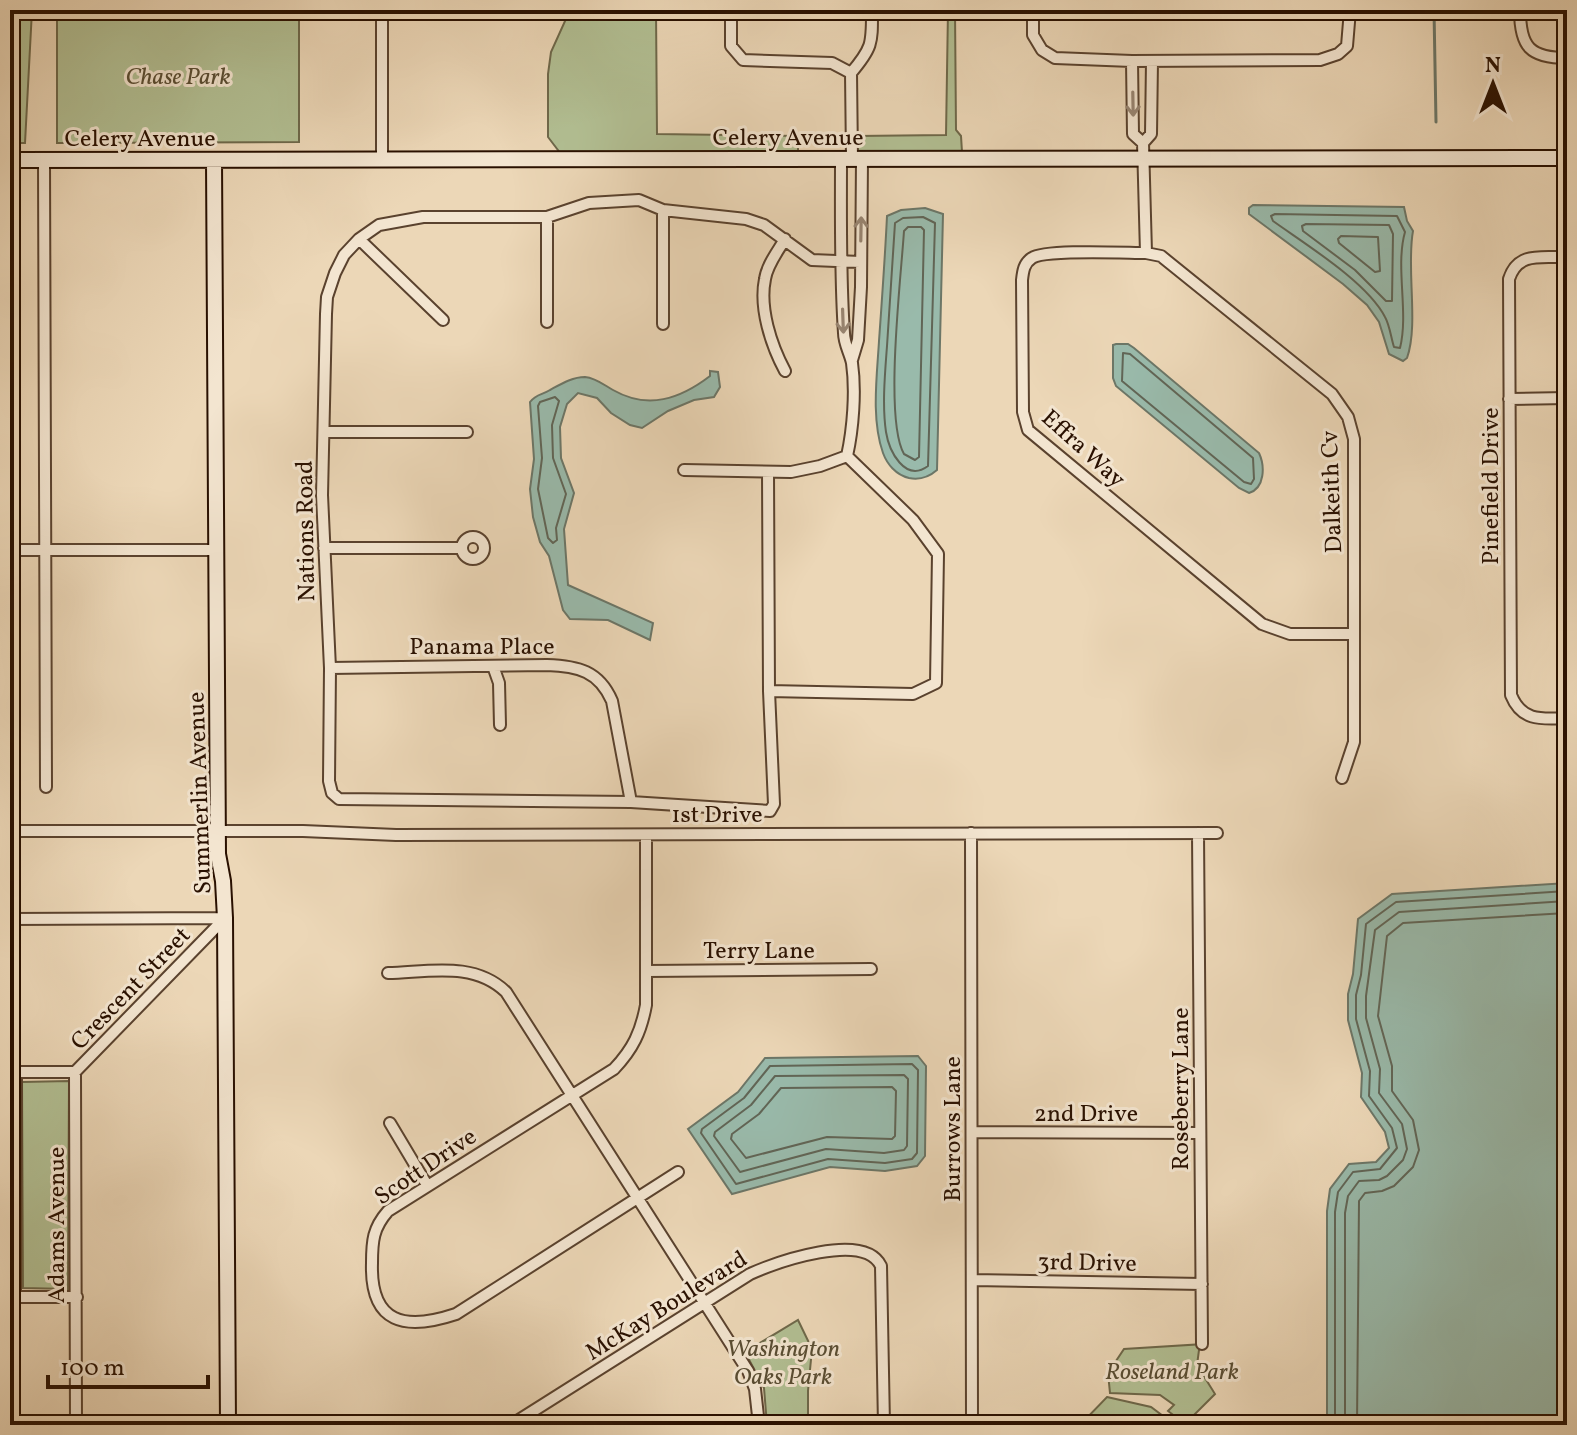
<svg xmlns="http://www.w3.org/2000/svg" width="1577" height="1435" font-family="Vollkorn,serif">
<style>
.green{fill:#b2bf93;stroke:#6e684a;stroke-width:2}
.water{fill:#99baab;stroke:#6c7667;stroke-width:2}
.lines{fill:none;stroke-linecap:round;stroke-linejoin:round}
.shore{stroke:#616556;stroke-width:2}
.stream{stroke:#6c7667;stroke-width:3}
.street-casing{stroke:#5a422e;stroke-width:14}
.secondary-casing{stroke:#291000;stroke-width:18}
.street{stroke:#f3e5d0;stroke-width:10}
.secondary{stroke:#f3e5d0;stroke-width:14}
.oneway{stroke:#988572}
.labels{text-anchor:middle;stroke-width:6;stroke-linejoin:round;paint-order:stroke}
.park-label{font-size:24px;font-style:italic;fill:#594d33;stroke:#f3e5d0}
.street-label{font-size:24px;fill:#291000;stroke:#f3e5d0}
</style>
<rect width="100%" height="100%" fill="#ecd7b7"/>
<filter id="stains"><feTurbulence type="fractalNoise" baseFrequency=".0025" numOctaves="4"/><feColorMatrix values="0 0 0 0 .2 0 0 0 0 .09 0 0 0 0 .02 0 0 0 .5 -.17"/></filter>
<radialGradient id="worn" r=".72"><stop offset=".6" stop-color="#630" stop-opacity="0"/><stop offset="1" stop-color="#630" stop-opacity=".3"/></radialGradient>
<path class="green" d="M10,10H32L25,143H10Z
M57,10H299V142L57,143Z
M570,10H656L657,134L798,136V153L561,154L548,137V74L551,52Z
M948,10H955L956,130L961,136L962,152L857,153V136L946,135Z
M69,1081L68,1289L23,1288L22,1082Z
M798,1320L812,1349L808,1391V1425H767L764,1388L745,1352Z
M1205,1344L1199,1350L1197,1365L1215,1394L1185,1424L1168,1411L1174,1405L1160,1395L1110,1393L1108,1373L1124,1349Z
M1107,1397L1151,1407L1175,1425H1080Z"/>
<path class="water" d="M1253,205L1404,207L1407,221L1413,231C1406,268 1419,324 1407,358L1403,361L1389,354L1379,322L1367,305L1343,284L1249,214V208Z
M925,208L943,214L937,470C929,477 919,480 909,478C896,475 887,464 883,453C871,419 877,376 879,341C882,299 885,258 887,216L901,210Z
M1116,344H1128L1134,348L1259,453C1265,466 1265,488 1249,493L1239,488L1116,386L1113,378V345Z
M710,371L718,372L720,387L714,397L694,400L668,411L642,428L630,425L611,413L597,398L578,393L567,404L560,427L561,458L574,493L564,529L568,585L653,623L650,640L608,620L570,619L563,610L549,556L540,542L533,517L530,489L534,459L530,402C536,394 542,395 550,390C561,384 572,377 585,377C596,378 604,385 613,390C648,410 680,399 710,376Z
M1567,883V1425H1327V1211L1330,1189L1349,1164L1376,1162L1389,1148L1385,1132L1361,1097L1362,1073L1348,1020V994L1353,974L1358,919L1392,894Z
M918,1056L926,1066L925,1156L917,1166L885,1171L830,1167L732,1194L688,1129L738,1092L765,1058Z"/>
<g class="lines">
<path class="shore" d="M1275,214L1397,216L1405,232C1395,267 1409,312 1400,348L1394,347C1391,338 1390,326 1385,317C1367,282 1305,244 1273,221L1271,216Z
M923,217L935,223L928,466C905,483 889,451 886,432C882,405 885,373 887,346C890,305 892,264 895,223L903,218Z
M1306,224L1389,225L1393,234L1392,301H1386L1355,270L1303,231L1302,226Z
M908,227H921L924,230L919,457L915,460L904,454C884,419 901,278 904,231Z
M1341,236L1378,237L1380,271L1375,272L1339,243L1338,239Z
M1123,353L1130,354L1253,458L1254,479L1251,484L1244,482L1122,381Z
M555,397L559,401L552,425L553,458L566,494L556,528L557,540L553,543L548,538L538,489L542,458L538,406L540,402Z
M912,1064L918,1070L917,1153L912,1159L885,1163L828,1159L736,1184L701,1133L702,1129L744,1098L770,1066Z
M904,1075L908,1079L907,1146L904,1150L884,1153L826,1149L740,1172L714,1136L715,1132L751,1105L775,1076Z
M892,1087L896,1091L895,1136L892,1139L827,1137L746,1158L731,1139L732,1134L759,1114L781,1088Z
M1335,1425V1212L1338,1192L1353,1172L1380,1169L1397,1148L1392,1128L1369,1096L1370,1071L1356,1019V995L1361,975L1366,924L1396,902L1567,891
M1345,1425V1213L1348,1196L1359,1181L1379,1180L1387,1176L1403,1160L1407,1149L1402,1124L1379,1093L1380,1069L1366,1018V996L1375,930L1399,912L1567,901
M1357,1425L1359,1201L1365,1193L1382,1191L1394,1186L1413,1167L1419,1150L1413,1120L1392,1091V1066L1378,1016L1387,936L1403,923L1567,913"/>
<path class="stream" d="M1434,10L1436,122"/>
<g class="street-casing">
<path id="street" d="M382,10V160
M731,10V46L743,60L832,63L851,73
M1033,10V35L1042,50L1055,58L1132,61L1320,60L1338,54L1347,46L1350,10
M1520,10C1520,47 1530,58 1567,58
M1132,61L1133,134L1143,143L1146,253
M1143,143L1151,134L1152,61
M841,159C841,218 840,275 844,333C844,344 850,353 852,363C856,391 853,429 847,456
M852,159L851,73C873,47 872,43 872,10
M44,160L46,787
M547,217V322
M359,239L443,320
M785,239C778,251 767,265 765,279C759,308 771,345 785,371
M1567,257C1542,258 1518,251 1509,279L1511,695C1522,722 1542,719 1567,718
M663,324V210
M852,360L858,340L861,287L862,159
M1509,399L1567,398
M324,432H467
M684,470L791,472L820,466L847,456
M768,472L769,691L774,804L770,811L631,802L339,799L332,793L329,781L330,668L322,495L326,314L327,297L335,273L344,255L359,239L379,225L423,217H547L589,203L639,200L663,210L746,219L764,225L812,260L860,262
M462 548a11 11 0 1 1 22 0a11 11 0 1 1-22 0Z
M324,548H462
M10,550H217
M493,666L499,683L500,725
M330,668L547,665C578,666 599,671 612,701L631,802
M769,691L913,694L936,683L938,554L913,520L847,456
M1342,778L1354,742V439L1348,417L1332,394L1161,256L1146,253C1126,253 1045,249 1032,258C1024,263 1023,271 1022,280L1023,412L1028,430L1262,624L1290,634H1354
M10,831H303L396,835L1217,833
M971,833L972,1425
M1198,833L1202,1344
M646,835V1005C641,1032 633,1049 614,1069L388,1211C373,1228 372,1241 372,1263C370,1324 405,1331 456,1314L678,1172
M10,919L225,918
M647,971L871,969
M388,973C429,972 474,961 506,992L748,1371L755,1389L759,1425
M10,1072H75L225,918
M75,1072L76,1425
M390,1123L427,1185
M972,1132L1200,1133
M972,1280L1202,1284
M12,1297H77
M15,1297L16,1072
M511,1425L750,1274C777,1262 864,1231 881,1266L884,1425"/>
</g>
<g class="secondary-casing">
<path id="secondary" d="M10,160L1567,158
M214,160L218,854L223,881L225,918L228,1425"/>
</g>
<use href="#street" class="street"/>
<use href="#secondary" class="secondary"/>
</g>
<defs><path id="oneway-shaft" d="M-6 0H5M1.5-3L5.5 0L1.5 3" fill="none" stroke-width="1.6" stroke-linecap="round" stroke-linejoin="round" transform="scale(2)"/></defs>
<g class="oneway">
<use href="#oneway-shaft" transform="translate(1133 104) rotate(89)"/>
<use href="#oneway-shaft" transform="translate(861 229) rotate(-89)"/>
<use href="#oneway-shaft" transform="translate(843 321) rotate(88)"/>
</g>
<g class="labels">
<g class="park-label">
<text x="178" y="84">Chase Park</text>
<text x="783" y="1356">Washington<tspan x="783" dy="28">Oaks Park</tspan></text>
<text x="1172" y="1379">Roseland Park</text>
</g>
<g class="street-label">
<text x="788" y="145">Celery Avenue</text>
<text x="140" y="146">Celery Avenue</text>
<text transform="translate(1084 448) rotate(42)" y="8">Effra Way</text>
<text transform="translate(1490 486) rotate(-90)" y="8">Pinefield Drive</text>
<text transform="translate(1331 492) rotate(-92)" y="8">Dalkeith Cv</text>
<text transform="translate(305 531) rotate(-91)" y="8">Nations Road</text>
<text x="482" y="654">Panama Place</text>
<text transform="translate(199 793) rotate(-92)" y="8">Summerlin Avenue</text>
<text x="717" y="822">1st Drive</text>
<text x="759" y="958">Terry Lane</text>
<text transform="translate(130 988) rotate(-46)" y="8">Crescent Street</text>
<text transform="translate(1180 1089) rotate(-90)" y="8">Roseberry Lane</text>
<text x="1086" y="1121">2nd Drive</text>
<text transform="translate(952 1129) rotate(-90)" y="8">Burrows Lane</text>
<text transform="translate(425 1166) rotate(-34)" y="8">Scott Drive</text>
<text transform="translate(56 1225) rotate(-90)" y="8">Adams Avenue</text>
<text transform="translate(1087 1262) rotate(1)" y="8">3rd Drive</text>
<text transform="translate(666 1305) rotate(-32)" y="8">McKay Boulevard</text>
</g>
</g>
<rect width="1577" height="1435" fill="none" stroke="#ecd7b7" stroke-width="40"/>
<rect x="12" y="12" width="1553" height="1411" fill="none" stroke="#291000" stroke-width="4"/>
<rect x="20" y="20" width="1537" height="1395" fill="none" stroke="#291000" stroke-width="2"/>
<g transform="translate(1493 84)" stroke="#f3e5d0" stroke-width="6" paint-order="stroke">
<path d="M0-6L14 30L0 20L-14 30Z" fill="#291000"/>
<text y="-12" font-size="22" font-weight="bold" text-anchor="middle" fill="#291000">N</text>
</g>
<path d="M48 1375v12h160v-12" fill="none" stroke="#291000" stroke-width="4"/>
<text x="60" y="1375" font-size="24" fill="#291000" stroke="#f3e5d0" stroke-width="6" paint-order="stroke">100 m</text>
<rect width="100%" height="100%" filter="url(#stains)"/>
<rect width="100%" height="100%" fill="url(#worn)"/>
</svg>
